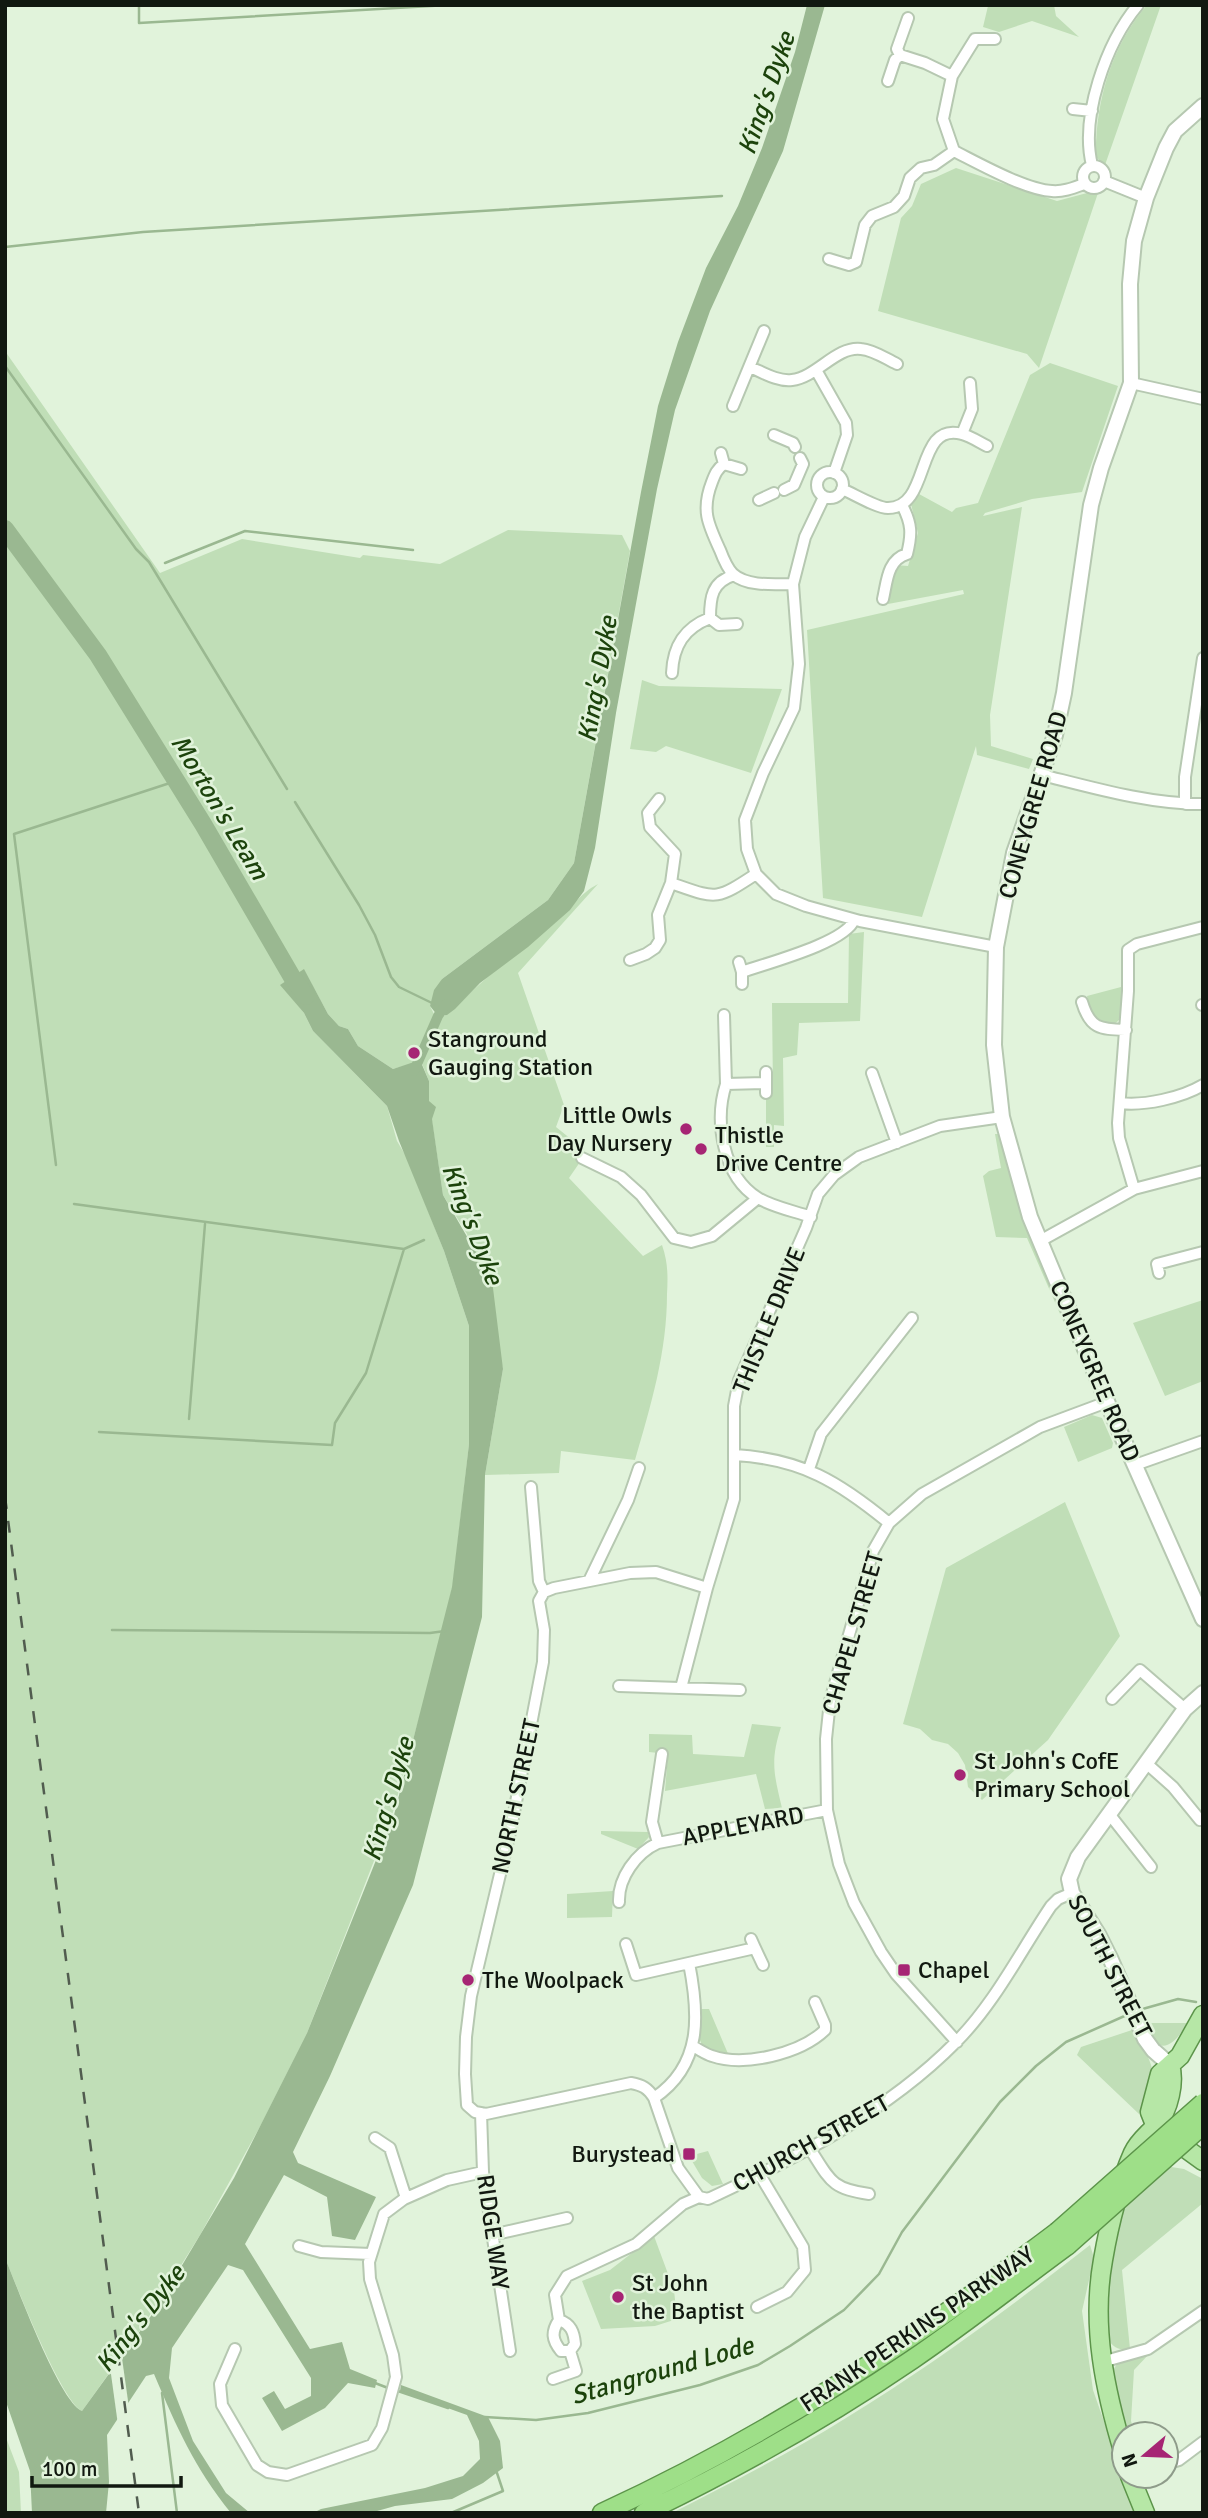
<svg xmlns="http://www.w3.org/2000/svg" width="1208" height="2518" font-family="Signika,sans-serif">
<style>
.green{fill:#c0deb7}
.water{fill:#9ab891}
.pier{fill:#e1f3db}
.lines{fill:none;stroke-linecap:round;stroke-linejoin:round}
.stream{stroke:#9ab891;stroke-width:2.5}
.canal{stroke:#9ab891;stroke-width:10}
.river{stroke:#9ab891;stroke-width:18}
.minor-casing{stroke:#b6c8b1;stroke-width:14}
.tertiary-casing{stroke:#b6c8b1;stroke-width:18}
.primary-casing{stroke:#5c944a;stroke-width:21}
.trunk-casing{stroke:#5c944a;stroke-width:21}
.minor{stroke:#fff;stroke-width:10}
.tertiary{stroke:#fff;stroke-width:14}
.primary{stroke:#b6e7a6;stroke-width:18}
.trunk{stroke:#9edf88;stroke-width:18}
.rail{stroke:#515c4f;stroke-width:2.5;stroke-dasharray:12 12;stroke-linecap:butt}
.trunk-bridge-casing{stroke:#5c944a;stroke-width:21;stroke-linecap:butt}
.trunk-bridge{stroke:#9edf88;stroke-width:18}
.poi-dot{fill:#a62574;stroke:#e1f3db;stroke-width:2.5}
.labels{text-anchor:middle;stroke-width:5;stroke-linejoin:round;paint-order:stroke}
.street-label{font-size:24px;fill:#111810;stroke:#e1f3db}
.poi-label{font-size:24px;fill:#111810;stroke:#e1f3db;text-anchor:start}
.water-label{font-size:26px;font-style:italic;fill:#1c430c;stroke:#e1f3db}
</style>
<rect width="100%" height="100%" fill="#e1f3db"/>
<path class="green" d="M985,5H1054L1056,16L1079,37L1032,21L999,32L983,27L988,6Z
M1147,5H1161L1105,165L1096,157C1095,104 1111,46 1147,5Z
M956,168L1057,201L1087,193H1098L1039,368L1027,354L878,311L901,218L912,206L921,184Z
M5,351L160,573L242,539L360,558L363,555L440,564L508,530L622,535L630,551L574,863L548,900L442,979L430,1006L434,1014L444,1016C458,1007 468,994 481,983C505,961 533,942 558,920C574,906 579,894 598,884L518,973L564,1105L556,1127L582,1148L580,1162L569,1178L643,1256L662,1245C668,1262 668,1276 667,1294C667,1352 651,1405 635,1460L561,1451L559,1473L485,1475L503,1369L467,1234L443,1195L429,1101V1081L421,1061L393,1069L358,1046L348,1029L339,1026L328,1014L304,970L281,985L304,1013L313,1031L387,1106L397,1141L407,1158L444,1251L469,1326V1444L453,1584L437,1654L393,1812L307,2033L262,2123L200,2235L143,2326L82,2411C61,2401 16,2284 5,2258Z
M1050,363L1118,386L1082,492L1032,499L985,513L983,516L1022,507L990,715L991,746L1033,759L1029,769L977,755L976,746L922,917L823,898L807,630L964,594L963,590L888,604L895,565L908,566L918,533L911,504L919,494L952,512L956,508L978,503L1030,375Z
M642,680L659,686L782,689L751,773L666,746L656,752L630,749Z
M864,932L860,1021L799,1023L797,1055L783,1058L784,1126L774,1125V1147H766V1089H773L772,1003H848L849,934Z
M1121,987V1001L1124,1003C1121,1029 1110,1028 1091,1016L1087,996Z
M995,1134H999C1018,1221 1060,1302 1095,1384L1091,1385L1027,1238L996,1237L983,1176L989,1171L1001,1168Z
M1203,1300V1381L1165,1396L1133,1323Z
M1092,1415L1102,1418L1113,1443L1112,1448L1078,1462L1064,1427Z
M1065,1502L1120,1636L1048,1740L982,1800L968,1787L965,1765L958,1753L948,1744L932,1740L920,1729L903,1724L946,1568Z
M752,1724L781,1727C770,1761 774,1774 782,1808L765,1809L756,1774L665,1791L668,1754L649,1752V1734L692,1735L693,1754L744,1757Z
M601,1831L648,1832L649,1837L638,1849L601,1834Z
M613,1891L612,1917L567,1918V1894Z
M700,2009H709L729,2056L703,2047L699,2038Z
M1146,2023H1187C1174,2048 1155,2058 1146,2023Z
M1132,2030C1156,2069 1160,2072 1139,2114L1077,2055L1081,2047Z
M708,2151L723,2184L712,2186L702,2178L689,2156Z
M1165,2166L1184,2169L1203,2179V2203L1122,2270L1130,2349C1117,2351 1110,2346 1107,2334V2273L1120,2214L1130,2192Z
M654,2236L674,2290L677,2319L655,2326L601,2329L582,2281L610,2270Z
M1090,2245L1094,2258L1082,2311L1093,2390L1136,2513H672C731,2483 790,2453 846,2418C931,2366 1012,2306 1090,2245Z
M1150,2353L1134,2370L1131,2421L1135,2434H1125L1113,2370L1119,2361Z
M5,2435L19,2472L21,2513H5Z"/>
<path class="water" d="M807,5H825L783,151L710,311L675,410L657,489L616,713L595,848L584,891L570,910L528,947L480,983L455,1009L447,1015L438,1016L430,1006L434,990L442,979L548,900L574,863L641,492L658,406L678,342L706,268L738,206L762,148L795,52Z
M304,969L328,1014L339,1026L348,1029L358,1046L393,1069L420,1060L429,1081V1101L436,1107L432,1119L443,1195L492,1280L503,1369L485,1475L482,1617L413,1885L330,2076L293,2152L298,2163L376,2197L355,2240L332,2236L327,2197L284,2175L245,2244L310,2349L342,2342L350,2369L377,2380L375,2388L348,2383L325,2408L282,2431L262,2398L274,2391L285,2409L311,2396V2378L243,2270L228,2265L172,2348L169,2378L193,2441L226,2493L250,2513H231C194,2467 177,2428 154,2374L146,2376L107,2435L109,2482L106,2513H32L30,2471L5,2399V2258C17,2286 59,2401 82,2411L156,2309L234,2178L307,2033L394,1815L452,1587L469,1444V1326L444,1251L399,1141L387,1106L313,1031L304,1013L280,985Z
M401,2385L488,2417L500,2441L503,2468L483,2483L452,2499L395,2506L370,2513H313L321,2509L425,2488L463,2476L480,2459L479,2441L467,2415L400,2391Z"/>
<path class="pier" d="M121,2351L129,2408L118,2425L110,2367Z"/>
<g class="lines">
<path class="stream" d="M139,5V23L448,5
M5,247L143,232L722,196
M5,366L136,549L149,562L287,789
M165,563L245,531L413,550
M295,802L359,905L375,935L391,977L399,987L434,1004
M56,1165L14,834L176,781
M74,1204L404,1249
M189,1419L205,1224
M99,1432L332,1445L335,1423L366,1373L404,1249L424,1240
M112,1630L430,1633L445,1631
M1139,2010L1178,1999L1196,2002
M375,2383L388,2388
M395,2390L448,2408
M162,2393L177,2513
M485,2417L536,2420L588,2413L700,2385L758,2365L790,2346L844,2310L879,2274L902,2232L1000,2102L1036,2066L1066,2042L1129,2014
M451,2513L503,2491L497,2473"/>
<path class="canal" d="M414,1071L438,1016L446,1004"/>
<path class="river" d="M5,529L98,655L203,824L292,977L306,996"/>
<g class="minor-casing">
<path id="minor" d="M908,18L897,49L900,55L925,63L952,76
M995,39H975L952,76L943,119L954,151C978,163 1026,190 1052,191C1063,192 1073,188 1084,184
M888,81L895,60L900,55
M1073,109L1092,111
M1092,165C1080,117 1106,43 1138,5
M1083 177a11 11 0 1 1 22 0a11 11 0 1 1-22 0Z
M1104,181L1146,198
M829,259L849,265L856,262L865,225L872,216L894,207L904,196L910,178L921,168L934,165L954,151
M750,367C762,372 778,382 792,380C817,377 836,346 861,349C874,350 886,359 897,364
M816,370L846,423L847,435L834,473
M1131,383L1203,399
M733,406L764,331
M962,434L972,409L970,383
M774,435L793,443L795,447
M721,453L724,464L741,469
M724,464C717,469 715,474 712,482C701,510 708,524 720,550C723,558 727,568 733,574C747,587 776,584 793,584
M817 485a13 13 0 1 1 26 0a13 13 0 1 1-26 0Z
M842,489C854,494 877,508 888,508C932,508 914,421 962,434C970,436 979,442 987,446
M784,490L794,485L803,464L800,458
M824,497L805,537L793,584L799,664L794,708L763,773L745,820L747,849L756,874L776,894L806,906L860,921L996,947
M759,500L774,493
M883,599C887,582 887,560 907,554C912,534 912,524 902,505
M710,618C710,597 712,582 734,575
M672,673C673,646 684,628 710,618L719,625L737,624
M1042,775C1094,788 1149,804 1203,804
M1185,804V777L1203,658
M671,883C717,899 715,901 756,874
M630,960L646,954L655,948L660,940L658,915L671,883L675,854L650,827L648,813L659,799
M739,962L742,972V984
M742,972C767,963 845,943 854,920
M1082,1002C1090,1029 1100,1029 1126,1030
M1202,1005H1203
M724,1015L726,1084L766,1083
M872,1073L897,1143
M726,1084C714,1121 723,1177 758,1198C773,1207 794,1211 811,1217
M766,1093V1072
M1120,1103C1144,1106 1181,1098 1203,1085
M582,1158L621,1177L641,1195L674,1238L691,1242L712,1236L758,1198
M1134,1189L1119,1138L1118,1123L1128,991V950L1137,944L1203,927
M1040,1241L1134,1189L1203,1171
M1159,1273L1157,1264L1203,1252
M735,1455C802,1459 839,1482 889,1523
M1135,1465L1203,1441
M809,1469L821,1434L912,1318
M531,1487L539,1581L544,1592
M589,1581L628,1500L639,1468
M544,1592L539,1601L544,1630L543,1662L511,1828L471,1996L466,2037L465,2074L467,2105L475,2112L486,2114L631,2083C642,2085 648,2088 654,2098L678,2168L699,2197L708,2199C796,2158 887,2112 956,2042C995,2003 1020,1952 1051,1906L1058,1899L1072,1893
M544,1592L554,1588L630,1573L656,1572L707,1588
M619,1686L740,1690
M681,1688L707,1588L734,1499V1406L739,1380L806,1228L818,1194L834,1175L859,1157L940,1126L1002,1117
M1112,1699L1140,1670L1185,1709
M662,1754L652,1822L658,1843L827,1810
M1146,1763L1173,1787L1200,1820L1203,1818
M1110,1815L1151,1867
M619,1902C618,1878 636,1853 658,1843
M626,1944L636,1975L755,1948L751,1939
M755,1948L763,1965
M957,2042L896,1974L881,1952L854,1903L839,1864L827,1810L826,1739L830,1701L873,1551L889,1523L922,1494L1040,1427L1107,1402
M692,2046C699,2049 705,2054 712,2056C744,2067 800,2054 825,2030V2025L815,2002
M654,2098C703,2065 699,2014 689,1963
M481,2113L483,2172L510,2351
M375,2138L390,2148L406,2198
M810,2149C830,2180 831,2189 869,2194
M492,2235L567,2218
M299,2246L321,2252L371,2254
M757,2307L787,2292L805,2270L803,2247L760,2175
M559,2320C571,2324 574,2332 575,2344L570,2351H561C552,2340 551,2332 559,2320L555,2295L567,2276L636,2244L683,2204L699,2197
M235,2349L220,2384L222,2405L257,2465L268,2472L287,2475L372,2445L382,2428L396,2377L393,2355L370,2279L369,2262L384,2214L404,2199L447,2180L483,2172
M1102,2362L1148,2349L1203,2311
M553,2379L576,2371L570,2351
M1166,2464L1179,2460L1203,2442"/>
</g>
<g class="tertiary-casing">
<path id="tertiary" d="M1203,106L1175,131L1166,148L1146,198L1134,241L1130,284L1131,383L1101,468L1091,505L1064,693L1055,735L1014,853L996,947L994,1045L1002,1117L1030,1217L1116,1423L1203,1619
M1170,2065L1153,2050L1145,2039L1111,1960L1098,1934L1072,1893L1069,1879L1078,1857L1146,1763L1185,1709L1203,1693"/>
</g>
<g class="primary-casing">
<path id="primary" d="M1203,2015L1180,2056L1160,2074L1150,2112L1156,2127L1203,2161
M1124,2454C1105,2391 1091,2326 1103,2260C1109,2225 1119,2185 1133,2153C1139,2140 1149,2134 1157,2124C1169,2109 1175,2082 1170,2065
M1130,2476L1145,2513"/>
</g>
<g class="trunk-casing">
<path id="trunk" d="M602,2513C767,2437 913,2341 1057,2232
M644,2513C737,2468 828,2417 913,2359C966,2323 1016,2283 1068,2245"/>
</g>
<use href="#minor" class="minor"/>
<use href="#tertiary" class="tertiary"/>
<use href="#primary" class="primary"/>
<use href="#trunk" class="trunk"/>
<path class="rail" d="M5,1497L139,2513"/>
<g class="trunk-bridge-casing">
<path id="trunk-bridge" d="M1057,2232L1203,2103
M1068,2245L1203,2125"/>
</g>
<use href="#trunk-bridge" class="trunk-bridge"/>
</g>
<g class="poi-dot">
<circle cx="414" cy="1053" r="7"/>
<circle cx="686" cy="1129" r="7"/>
<circle cx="701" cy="1149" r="7"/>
<circle cx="960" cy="1775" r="7"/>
<rect x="897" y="1963" width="14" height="14" rx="3.5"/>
<circle cx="468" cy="1980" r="7"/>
<rect x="682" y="2147" width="14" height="14" rx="3.5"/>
<circle cx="618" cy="2297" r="7"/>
</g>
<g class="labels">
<g class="street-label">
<text transform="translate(1033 805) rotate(-74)" y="8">CONEYGREE ROAD</text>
<text transform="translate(769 1320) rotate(-68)" y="8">THISTLE DRIVE</text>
<text transform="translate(1095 1371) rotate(67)" y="8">CONEYGREE ROAD</text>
<text transform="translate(853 1633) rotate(-74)" y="8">CHAPEL STREET</text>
<text transform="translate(516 1796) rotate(-78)" y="8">NORTH STREET</text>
<text transform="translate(743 1826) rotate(-11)" y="8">APPLEYARD</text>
<text transform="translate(1110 1966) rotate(63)" y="8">SOUTH STREET</text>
<text transform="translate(811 2143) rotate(-29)" y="8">CHURCH STREET</text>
<text transform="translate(493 2232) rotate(82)" y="8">RIDGE WAY</text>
<text transform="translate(917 2329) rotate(-34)" y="8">FRANK PERKINS PARKWAY</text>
</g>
<g class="poi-label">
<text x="428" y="1047">Stanground<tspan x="428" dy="28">Gauging Station</tspan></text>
<text x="672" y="1123" text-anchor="end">Little Owls<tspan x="672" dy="28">Day Nursery</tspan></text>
<text x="715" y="1143">Thistle<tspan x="715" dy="28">Drive Centre</tspan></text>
<text x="974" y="1769">St John's CofE<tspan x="974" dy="28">Primary School</tspan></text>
<text x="918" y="1978">Chapel</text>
<text x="482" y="1988">The Woolpack</text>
<text x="675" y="2162" text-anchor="end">Burystead</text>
<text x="632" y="2291">St John<tspan x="632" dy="28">the Baptist</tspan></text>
</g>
<g class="water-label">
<text transform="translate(766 93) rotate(-71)" y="9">King's Dyke</text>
<text transform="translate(597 679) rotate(-80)" y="9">King's Dyke</text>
<text transform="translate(220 807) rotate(59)" y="9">Morton's Leam</text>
<text transform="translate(473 1224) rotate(69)" y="9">King's Dyke</text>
<text transform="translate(388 1799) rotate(-74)" y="9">King's Dyke</text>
<text transform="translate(140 2318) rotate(-52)" y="9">King's Dyke</text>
<text transform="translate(662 2370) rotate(-16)" y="9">Stanground Lode</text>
</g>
</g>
<rect width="1208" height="2518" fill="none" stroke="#111810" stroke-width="14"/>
<g transform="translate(1145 2455) rotate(251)"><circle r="33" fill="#e1f3db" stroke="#8e9b8a" stroke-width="2"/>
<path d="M0-5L12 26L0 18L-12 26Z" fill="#a62574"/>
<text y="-10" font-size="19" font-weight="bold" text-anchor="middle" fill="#111810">N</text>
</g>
<path d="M32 2476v10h149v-10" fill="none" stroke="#111810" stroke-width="3.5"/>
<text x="42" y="2476" font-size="21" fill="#111810" stroke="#e1f3db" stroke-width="5" paint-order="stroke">100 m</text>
</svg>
